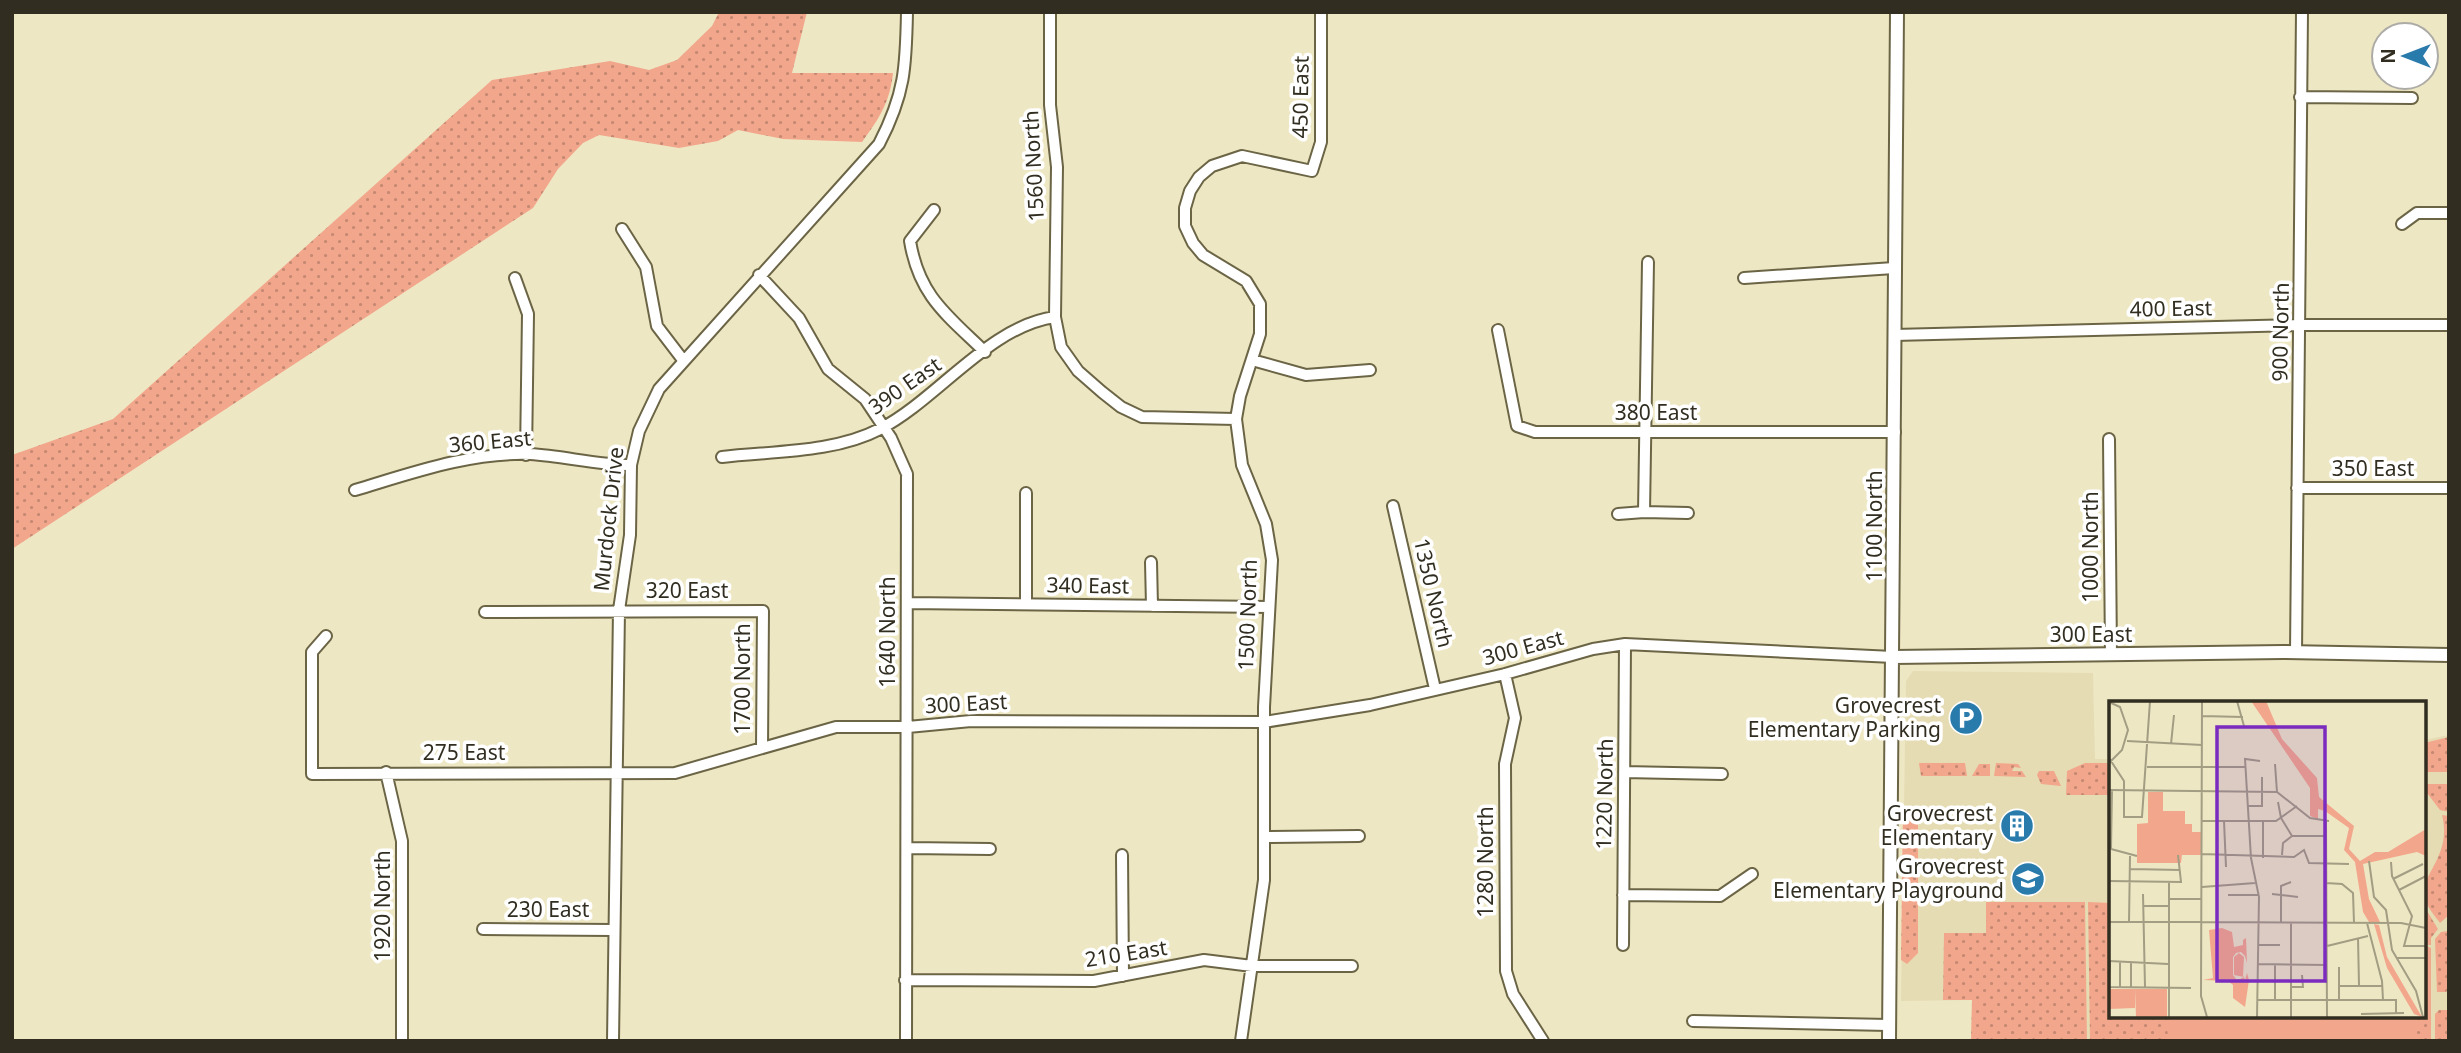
<svg xmlns="http://www.w3.org/2000/svg" width="2461" height="1053" font-family="'Noto Sans',sans-serif">
<style>
.built{fill:#e5dcb3}
.grass{fill:url(#grass-dots)}
.pitch{fill:#f2a78c}
.lines{fill:none;stroke-linecap:round;stroke-linejoin:round}
.minor-casing{stroke:#6b6546;stroke-width:14}
.tertiary-casing{stroke:#6b6546;stroke-width:16}
.minor{stroke:#fff;stroke-width:10}
.tertiary{stroke:#fff;stroke-width:12}
.labels{text-anchor:middle;stroke-width:7;stroke-linejoin:round;paint-order:stroke}
.street-label{font-size:21px;fill:#312e21;stroke:#fff}
.poi-label{font-size:21px;fill:#312e21;stroke:#fff;text-anchor:end}
.inset-road{fill:none;stroke:#a29d83;stroke-width:2}
.view{fill:#7b2cbf;fill-opacity:0.15;stroke:#7b2cbf;stroke-width:3.5}
.inset-edge{fill:none;stroke:#312e21;stroke-width:3.5}
</style>
<defs>
<pattern id="grass-dots" width="8" height="8" patternUnits="userSpaceOnUse" patternTransform="scale(1.75)"><rect width="8" height="8" fill="#f2a78c"/><path d="M2 2h.1M6 6h.1" fill="none" stroke="#c58872" stroke-width="1.8" stroke-linecap="round"/></pattern>
</defs>
<rect width="100%" height="100%" fill="#eee7c4"/>
<path class="built" d="M1913,671L2093,673L2095,759H2111V1016H2424V740L2449,735V1041H1971L1972,1000L1901,1001L1906,681Z"/>
<path class="grass" d="M719,12H807L792,73H893C890,102 879,119 862,142L783,139L738,130L718,141L679,148L599,135L583,143L558,169L533,208L12,549V455L113,419L492,80L610,61L649,70L677,60L712,26Z
M2449,737V772H2424V743Z
M1919,763H1965L1967,776H1921Z
M1996,763L2018,764L2021,768L2014,767L2012,771H2022L2026,777L1994,776Z
M2085,763H2111V795H2066L2067,771Z
M1979,764H1990V776H1972Z
M2039,771H2054L2061,786L2041,784L2037,775Z
M2424,784H2449V812L2440,810L2424,789Z
M1903,807H1918V953L1907,964L1901,960Z
M2442,815L2449,816V915L2440,923C2435,916 2427,907 2425,899C2417,877 2453,857 2442,815Z
M1986,902H2085L2087,1041H1971L1972,1000H1943L1944,933H1986Z
M2088,902L2111,903V1016H2424V906L2438,929L2431,938V945H2425L2431,948V1041H2090Z
M2449,931V989L2446,992H2437L2435,939L2441,932Z
M2439,1010H2449V1041H2435V1014Z"/>
<path class="pitch" d="M2167,1016H2413V1041H2168Z"/>
<g class="lines">
<g class="minor-casing">
<path id="minor" d="M1050,12V105L1057,167L1055,317L1061,347L1078,371L1102,392L1121,407L1142,417L1236,419
M2300,97L2412,98
M934,210L910,241C919,296 947,315 985,352
M2402,224L2417,213H2449
M622,229L646,267L657,326L683,360
M759,275L799,318L828,369L865,399L891,438L907,474L906,1041
M515,278L528,314L526,455
M1744,278L1894,268
M1498,330L1517,426L1535,432H1895
M1894,335L2301,325H2449
M1252,360L1306,375L1370,370
M2109,439L2111,655
M722,457C773,451 834,453 880,429C938,399 989,326 1055,317
M2297,488H2449
M355,490C412,473 470,452 530,454C564,456 597,465 631,465
M1026,493V604
M1393,506L1435,689
M1644,512L1688,513
M1618,514L1644,512L1648,262
M1151,562L1152,606
M908,603L1269,607
M485,612L763,611L762,748
M326,636L312,652V774L675,773L836,727H908L971,721L1264,722L1370,705L1505,674L1593,649L1625,644L1893,657
M2296,653L2302,12
M1505,674L1515,718L1505,764L1506,971L1513,994L1543,1041
M386,772L402,841V1041
M1624,772L1722,774
M1266,837L1359,836
M908,848L990,849
M1122,855L1123,976
M1623,895L1720,896L1752,874
M483,929L613,930
M1623,945L1625,644
M905,980L1094,981L1204,960L1252,966H1352
M1693,1021L1889,1025
M613,1041L619,610L630,535L631,465L639,431L659,389L879,144C905,94 906,67 907,12
M1241,1041L1264,880V707L1272,560L1266,524L1242,465L1236,419L1240,396L1260,334V304L1246,281L1203,255L1193,243L1185,226V208L1190,191L1199,177L1212,166L1242,156L1312,171L1321,142V12"/>
</g>
<g class="tertiary-casing">
<path id="tertiary" d="M1893,657L2283,652L2449,655
M1889,1041L1897,12"/>
</g>
<use href="#minor" class="minor"/>
<use href="#tertiary" class="tertiary"/>
</g>
<defs>
<g id="parking-disc" transform="scale(1.75)"><circle r="9.5" fill="#297bac" stroke="#fff"/><path d="M-3.5-5.5H1a3.5 3.5 0 0 1 0 7H-1V5.5H-3.5ZM-1-3.4V-.6H.8a1.4 1.4 0 0 0 0-2.8Z" fill="#fff"/></g>
<g id="building-disc" transform="scale(1.75)"><circle r="9.5" fill="#297bac" stroke="#fff"/><path d="M-4-6H4V6H1V3H-1V6H-4ZM-2.5-4.3h1.7v1.8h-1.7ZM.8-4.3h1.7v1.8H.8ZM-2.5-1h1.7V.8h-1.7ZM.8-1h1.7V.8H.8Z" fill="#fff"/></g>
<g id="school-disc" transform="scale(1.75)"><circle r="9.5" fill="#297bac" stroke="#fff"/><path d="M0-5L7-2L0 1L-7-2ZM-4 1L0 2.5L4 1V4Q0 6-4 4Z" fill="#fff"/></g>
</defs>
<g fill-rule="evenodd">
<use href="#parking-disc" x="1966" y="718"/>
<use href="#building-disc" x="2017" y="826"/>
<use href="#school-disc" x="2028" y="879"/>
</g>
<g class="labels">
<g class="street-label">
<text transform="translate(1301 97) rotate(-89)" y="7">450 East</text>
<text transform="translate(1034 166) rotate(-93)" y="7">1560 North</text>
<text transform="translate(2171 309) rotate(-1)" y="7">400 East</text>
<text transform="translate(2281 332) rotate(-89)" y="7">900 North</text>
<text transform="translate(905 386) rotate(-35)" y="7">390 East</text>
<text x="1656" y="420">380 East</text>
<text transform="translate(490 442) rotate(-5)" y="7">360 East</text>
<text x="2373" y="476">350 East</text>
<text transform="translate(609 519) rotate(-84)" y="7">Murdock Drive</text>
<text transform="translate(1875 526) rotate(-90)" y="7">1100 North</text>
<text transform="translate(2091 547) rotate(-90)" y="7">1000 North</text>
<text transform="translate(1088 586) rotate(1)" y="7">340 East</text>
<text x="687" y="598">320 East</text>
<text transform="translate(1433 593) rotate(77)" y="7">1350 North</text>
<text transform="translate(1248 615) rotate(-88)" y="7">1500 North</text>
<text transform="translate(888 632) rotate(-90)" y="7">1640 North</text>
<text x="2091" y="642">300 East</text>
<text transform="translate(1523 648) rotate(-15)" y="7">300 East</text>
<text transform="translate(743 679) rotate(-90)" y="7">1700 North</text>
<text transform="translate(966 704) rotate(-3)" y="7">300 East</text>
<text x="464" y="760">275 East</text>
<text transform="translate(1605 794) rotate(-89)" y="7">1220 North</text>
<text transform="translate(1486 862) rotate(-90)" y="7">1280 North</text>
<text transform="translate(383 906) rotate(-90)" y="7">1920 North</text>
<text x="548" y="917">230 East</text>
<text transform="translate(1126 954) rotate(-9)" y="7">210 East</text>
</g>
<g class="poi-label">
<text x="1941" y="713">Grovecrest<tspan x="1941" dy="24">Elementary Parking</tspan></text>
<text x="1993" y="821">Grovecrest<tspan x="1993" dy="24">Elementary</tspan></text>
<text x="2004" y="874">Grovecrest<tspan x="2004" dy="24">Elementary Playground</tspan></text>
</g>
</g>
<g transform="translate(2109 701)">
<rect width="317" height="317" fill="#eee7c4"/>
<path d="M142,0H157L173,38L208,77L210,96L245,125L240,148L251,160L266,151H279L317,128V155L308,151L254,163L260,198L271,221H260L254,211L246,161L235,149L240,127L216,110L209,108V118L201,115V87ZM265,223L270,224L278,256L313,316L305,313L278,267ZM113,227L123,231L125,246L134,244V239L137,237L138,262L136,255L132,251L127,252L124,256V274L127,278H131L135,276L125,274V256L130,252L135,256L134,275L135,276L136,279L138,272L140,279L136,306L124,297V284L119,280L94,279L104,277L100,229Z" fill="#f2a78c"/>
<path d="M26,288H58V316H27Z" fill="#f2a78c"/>
<path d="M39,91H54V110H76V123H83V131H92V154H73L72,162H28V123L39,122ZM0,288H26V307L0,308Z" fill="#f2a78c"/>
<path d="M49,124L68,126L71,142L65,152L48,154L38,141L29,138L35,125L43,129ZM104,250H123L122,275H105Z" fill="#f2a78c"/>
<path class="inset-road" d="M93,0L92,295L98,316M128,0L135,25M0,1L11,6L19,29L13,49L0,62M93,15L134,16M18,40L93,44M62,43L65,14M0,57L15,80V116H33L41,0M166,63L168,91M38,66H136M0,89L168,91L201,117L220,120M169,101L172,117L183,135M139,105H153V76M93,120H167L188,105M115,120L117,166M217,120L218,316M183,135H217M2,148L3,89M2,148L28,155M93,153L185,156L195,149L200,162L240,163M173,154L174,142L183,135M154,157V120M260,160L265,196L277,209L283,249L307,290L314,316M282,161L283,175L303,215L295,245H317M21,168L71,169M284,178L314,163M0,180L72,181L69,154M60,181V316M217,182L233,183L244,192L245,222M93,186L146,182M290,189L317,175M34,193L36,286M163,193L189,196M119,194H149M60,198H92M34,205H60M0,221H93M20,221L21,155M93,221L292,222L317,227M172,222V185L182,181M182,222V316M258,222L273,280L274,299M249,237L250,284M149,244H171M218,245L259,235M287,257H317M0,260L59,263M149,263L218,264M230,266V298M230,285H274M0,286L82,287M0,286L1,260M11,286V260M22,286V262M183,286H194L193,274M166,298V263M148,299H287V313M252,313L295,312M148,316L150,196L142,157L136,58L151,60"/>
<path class="view" d="M108,26H216V280H108Z"/>
<rect width="317" height="317" class="inset-edge"/>
</g>
<rect width="2461" height="1053" fill="none" stroke="#312e21" stroke-width="28"/>
<g transform="translate(2405 56) rotate(270)"><circle r="33" fill="#ffffff" stroke="#adaba6" stroke-width="2"/>
<path d="M0-5L12 26L0 18L-12 26Z" fill="#297bac"/>
<text y="-10" font-size="19" font-weight="bold" text-anchor="middle" fill="#312e21">N</text>
</g>
</svg>
